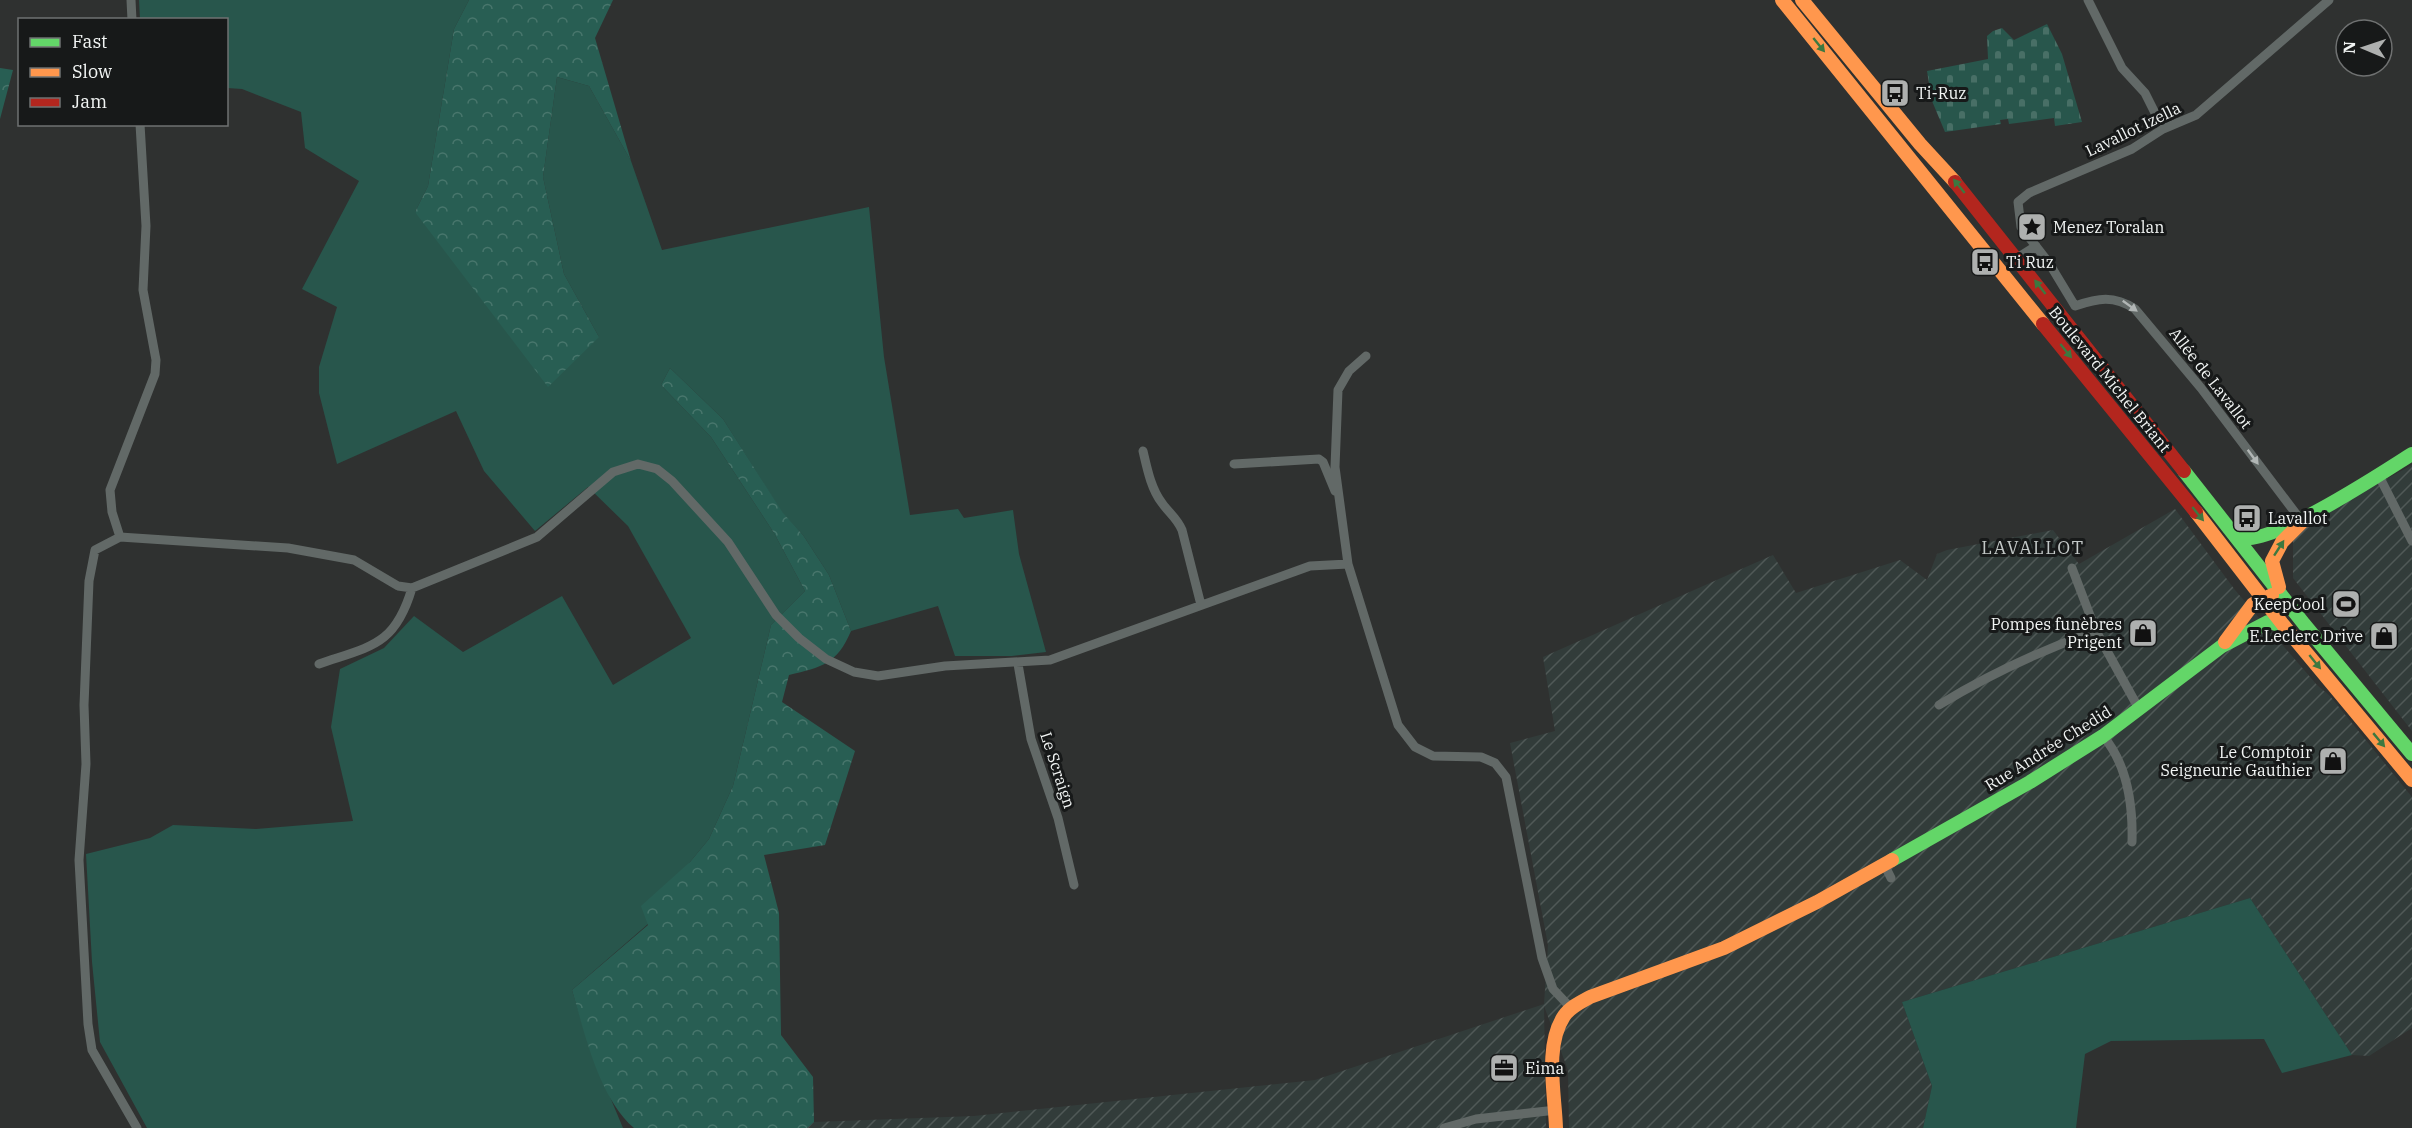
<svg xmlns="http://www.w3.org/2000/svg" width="2412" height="1128" font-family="'IBM Plex Serif',serif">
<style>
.industrial{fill:url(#industrial-furrows)}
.grass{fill:#28564c}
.forest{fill:url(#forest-crowns)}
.cemetery{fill:url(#cemetery-stones)}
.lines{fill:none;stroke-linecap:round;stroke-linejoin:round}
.street{stroke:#626967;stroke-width:9}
.fast{stroke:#63d668;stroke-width:14}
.slow{stroke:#ff974d;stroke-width:14}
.jam{stroke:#b3261e;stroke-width:14}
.oneway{fill:#3d7840}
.oneway2{fill:#b1b6b5}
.labels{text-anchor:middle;stroke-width:6;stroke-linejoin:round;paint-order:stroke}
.poi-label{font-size:16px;fill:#f2f5f4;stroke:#171919;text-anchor:start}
.street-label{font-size:16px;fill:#f2f5f4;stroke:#171919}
.neighbourhood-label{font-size:18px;letter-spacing:1.5px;fill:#c3c8c7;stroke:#171919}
</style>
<defs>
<pattern id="industrial-furrows" width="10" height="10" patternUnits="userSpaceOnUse" patternTransform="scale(1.5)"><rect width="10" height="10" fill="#323c3a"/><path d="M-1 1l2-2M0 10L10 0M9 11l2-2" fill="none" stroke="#505957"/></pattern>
<pattern id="forest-crowns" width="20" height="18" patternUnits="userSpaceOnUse" patternTransform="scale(1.5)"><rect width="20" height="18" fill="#285e53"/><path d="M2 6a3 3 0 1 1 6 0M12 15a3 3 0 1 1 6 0" fill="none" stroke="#48766c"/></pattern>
<pattern id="cemetery-stones" width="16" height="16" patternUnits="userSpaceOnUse" patternTransform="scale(1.5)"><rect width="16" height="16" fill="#28564c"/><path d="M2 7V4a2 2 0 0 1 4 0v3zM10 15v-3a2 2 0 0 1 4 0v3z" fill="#486f66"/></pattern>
</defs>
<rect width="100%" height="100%" fill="#2f3130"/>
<path class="industrial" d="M2412,465V731L2293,578V537L2316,518Z
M2175,509L2235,590L2317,685L2330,696L2412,797V1028L2369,1056L2352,1055L2250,898L1902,1002L1932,1086L1923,1128H1569L1568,1070L1544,1006L1546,1128H807L814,1122L974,1116L1315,1080L1544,1004L1548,945L1510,743L1555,731L1543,657L1773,555L1796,593L1900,560L1927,580L1937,554L1947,550L2053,530L2079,564Z"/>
<path class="grass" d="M139,0H469L454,29L428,186L415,212L599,337L564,274L543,177L557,77L589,86L631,161L662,250L869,207L884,357L910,515L958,509L964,518L1013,510L1019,554L1046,652L1012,656H955L938,606L851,631L829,575L803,535L783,514L723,419L670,368L661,385L711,437L774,533L805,591L771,625L733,786L709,839L690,862L648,924L572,990L590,1049L623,1128H147L100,1042L92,962L86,854L150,838L173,825L256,829L353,821L331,727L340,669L384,648L414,616L463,652L562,596L613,685L691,638L628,526L588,487L535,531L484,471L456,411L337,464L319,393V367L337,307L302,289L359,181L305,148L301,112L242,89L227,88L226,20L140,19Z
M2250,898L2352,1055L2282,1073L2264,1039L2111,1041L2085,1054L2076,1128H1923L1932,1086L1902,1002Z"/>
<path class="forest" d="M469,0H613L595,38L631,161L589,86L557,77L543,177L564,274L599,337L548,387L415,212L428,186L454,29Z
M0,68L13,70L0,119Z
M670,368L723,419L783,513L803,535L829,575L851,631C837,664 822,667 789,675L782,702L855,751L825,845L764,855L779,913L781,1035L813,1077L814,1122L807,1128H634C599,1098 585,1034 572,990L648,925L641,906L690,862L709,839L733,786L771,625L805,591L774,533L711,437L661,385Z"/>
<path class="cemetery" d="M2047,24L2062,54L2082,122L2055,126L2054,118L2009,124L2008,119L2000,120L2001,124L1945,132L1932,101L1927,71L1988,59L1987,36L1993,31L2002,28L2014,40Z"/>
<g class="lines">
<path class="street" d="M131,0L132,20
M2088,0L2122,68L2145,93L2163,129
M2017,258L2036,246
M2075,306L2049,263L2021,227L2018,202L2029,193L2132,149L2163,129L2196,115L2329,0
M2075,306C2098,298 2114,295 2135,309L2201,388L2300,519
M1143,451C1147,468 1151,489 1162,503C1169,513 1177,518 1182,530L1201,605
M1234,464L1319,459L1323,462L1335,491
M2378,474L2412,541
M120,537L112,512L110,490L155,374L156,360L143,290L146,226L140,124
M1348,564L1335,467L1338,390L1349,371L1366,356
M2072,568L2096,631L2139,709
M319,664C371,646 395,646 412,588
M1018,664L1031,739L1058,818L1074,885
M1939,705C1988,675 2042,650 2096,631
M2103,736C2127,764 2133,805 2132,842
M1884,864L1891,878
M137,1128L92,1050L88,1024L79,860L86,764L84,705L89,581L95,550L120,537L288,548L354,560L398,586L412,588L537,537L613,472L638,464L657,469L672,481L728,542L776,615L799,638L826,659L854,672L878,676L945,666L1050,660L1310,566L1348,564L1398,725L1415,747L1433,756L1481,757L1495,763L1506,777L1542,958L1553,989L1571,1008
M1444,1128L1476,1119L1556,1110"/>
<path class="fast" d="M2184,471L2304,624L2412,754
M2236,537C2266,551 2383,472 2412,454
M1892,860L2030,782L2103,736L2222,646L2268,622L2284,626"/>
<path class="slow" d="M1782,0L2043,324
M1802,0L1920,144L1955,182
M2196,512L2284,626L2412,780
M2279,587L2272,561L2282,542L2304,520
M2225,642L2253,604L2272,595
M1556,1128C1555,1094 1544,1046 1564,1016C1570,1007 1581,1002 1590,997L1724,948L1817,902L1892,860"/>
<path class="jam" d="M1955,182L2184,471
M2043,324L2196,512"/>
</g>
<defs><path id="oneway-solid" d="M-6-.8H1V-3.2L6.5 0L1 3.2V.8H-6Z" transform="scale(1.5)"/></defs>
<g class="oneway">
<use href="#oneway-solid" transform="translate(1819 45) rotate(51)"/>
<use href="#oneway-solid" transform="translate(1959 186) rotate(-129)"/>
<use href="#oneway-solid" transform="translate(2040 287) rotate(-128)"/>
<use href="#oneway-solid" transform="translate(2066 351) rotate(51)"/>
<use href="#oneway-solid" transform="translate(2198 514) rotate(51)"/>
<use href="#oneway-solid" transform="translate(2279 548) rotate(-57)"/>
<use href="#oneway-solid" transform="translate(2315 662) rotate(51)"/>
<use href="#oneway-solid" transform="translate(2379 740) rotate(50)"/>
</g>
<g class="oneway2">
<use href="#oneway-solid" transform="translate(2130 306) rotate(36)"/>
<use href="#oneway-solid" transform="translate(2253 457) rotate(54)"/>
</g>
<defs>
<g id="bus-square" transform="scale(1.5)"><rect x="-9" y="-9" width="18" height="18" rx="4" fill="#aeb0af" stroke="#171919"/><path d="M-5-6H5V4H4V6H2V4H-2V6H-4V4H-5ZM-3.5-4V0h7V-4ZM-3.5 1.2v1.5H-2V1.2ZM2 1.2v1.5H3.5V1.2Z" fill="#111"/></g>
<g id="sight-square" transform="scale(1.5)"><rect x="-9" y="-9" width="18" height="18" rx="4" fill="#aeb0af" stroke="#171919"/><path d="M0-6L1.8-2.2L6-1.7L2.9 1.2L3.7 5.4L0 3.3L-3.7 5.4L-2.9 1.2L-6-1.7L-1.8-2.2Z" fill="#111"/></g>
<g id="stadium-square" transform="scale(1.5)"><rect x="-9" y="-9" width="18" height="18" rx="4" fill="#aeb0af" stroke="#171919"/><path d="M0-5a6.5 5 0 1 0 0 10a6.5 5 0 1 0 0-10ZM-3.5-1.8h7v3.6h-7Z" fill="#111"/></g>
<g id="shop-square" transform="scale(1.5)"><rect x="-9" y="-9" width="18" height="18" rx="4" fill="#aeb0af" stroke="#171919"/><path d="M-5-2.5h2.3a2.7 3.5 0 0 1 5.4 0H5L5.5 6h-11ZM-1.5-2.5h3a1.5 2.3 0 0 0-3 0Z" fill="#111"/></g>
<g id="office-square" transform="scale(1.5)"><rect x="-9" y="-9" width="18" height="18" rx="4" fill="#aeb0af" stroke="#171919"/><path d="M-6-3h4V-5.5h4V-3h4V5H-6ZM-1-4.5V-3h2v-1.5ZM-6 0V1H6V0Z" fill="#111"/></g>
</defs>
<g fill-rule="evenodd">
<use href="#bus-square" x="1895" y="93"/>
<use href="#sight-square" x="2032" y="227"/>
<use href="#bus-square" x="1985" y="262"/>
<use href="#bus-square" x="2247" y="518"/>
<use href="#stadium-square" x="2346" y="604"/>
<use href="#shop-square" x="2143" y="633"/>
<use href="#shop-square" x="2384" y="636"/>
<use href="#shop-square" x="2333" y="761"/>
<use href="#office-square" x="1504" y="1068"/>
</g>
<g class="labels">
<g class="poi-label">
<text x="1916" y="99">Ti-Ruz</text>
<text x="2053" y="233">Menez Toralan</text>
<text x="2006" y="268">Ti Ruz</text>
<text x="2268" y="524">Lavallot</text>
<text x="2325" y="610" text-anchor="end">KeepCool</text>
<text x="2122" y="630" text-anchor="end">Pompes funèbres<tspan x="2122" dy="18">Prigent</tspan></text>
<text x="2363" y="642" text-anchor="end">E.Leclerc Drive</text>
<text x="2312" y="758" text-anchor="end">Le Comptoir<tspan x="2312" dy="18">Seigneurie Gauthier</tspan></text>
<text x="1525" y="1074">Eima</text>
</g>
<g class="street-label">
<text transform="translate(2133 129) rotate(-26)" y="6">Lavallot Izella</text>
<text transform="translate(2211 378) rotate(52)" y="6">Allée de Lavallot</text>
<text transform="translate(2110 379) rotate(51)" y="6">Boulevard Michel Briant</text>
<text transform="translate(2048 748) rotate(-32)" y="6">Rue Andrée Chedid</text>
<text transform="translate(1058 770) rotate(72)" y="6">Le Scraign</text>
</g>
<g class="neighbourhood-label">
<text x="2033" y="554">LAVALLOT</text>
</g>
</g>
<rect x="18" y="18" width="210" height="108" fill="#171919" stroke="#6f7171" stroke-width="1.5"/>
<rect x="30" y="38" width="30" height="9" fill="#63d668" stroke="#6f7171" stroke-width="1.5"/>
<text x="72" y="48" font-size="18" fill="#f2f5f4">Fast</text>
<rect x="30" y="68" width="30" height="9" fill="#ff974d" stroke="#6f7171" stroke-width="1.5"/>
<text x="72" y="78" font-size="18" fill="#f2f5f4">Slow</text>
<rect x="30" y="98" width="30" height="9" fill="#b3261e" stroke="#6f7171" stroke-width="1.5"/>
<text x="72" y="108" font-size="18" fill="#f2f5f4">Jam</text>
<g transform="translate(2364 48) rotate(272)"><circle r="28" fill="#171919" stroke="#6f7171" stroke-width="1.5"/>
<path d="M0-4.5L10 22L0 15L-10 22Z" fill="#aeb0af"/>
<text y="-9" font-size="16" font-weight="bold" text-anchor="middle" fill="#f2f5f4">N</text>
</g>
</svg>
